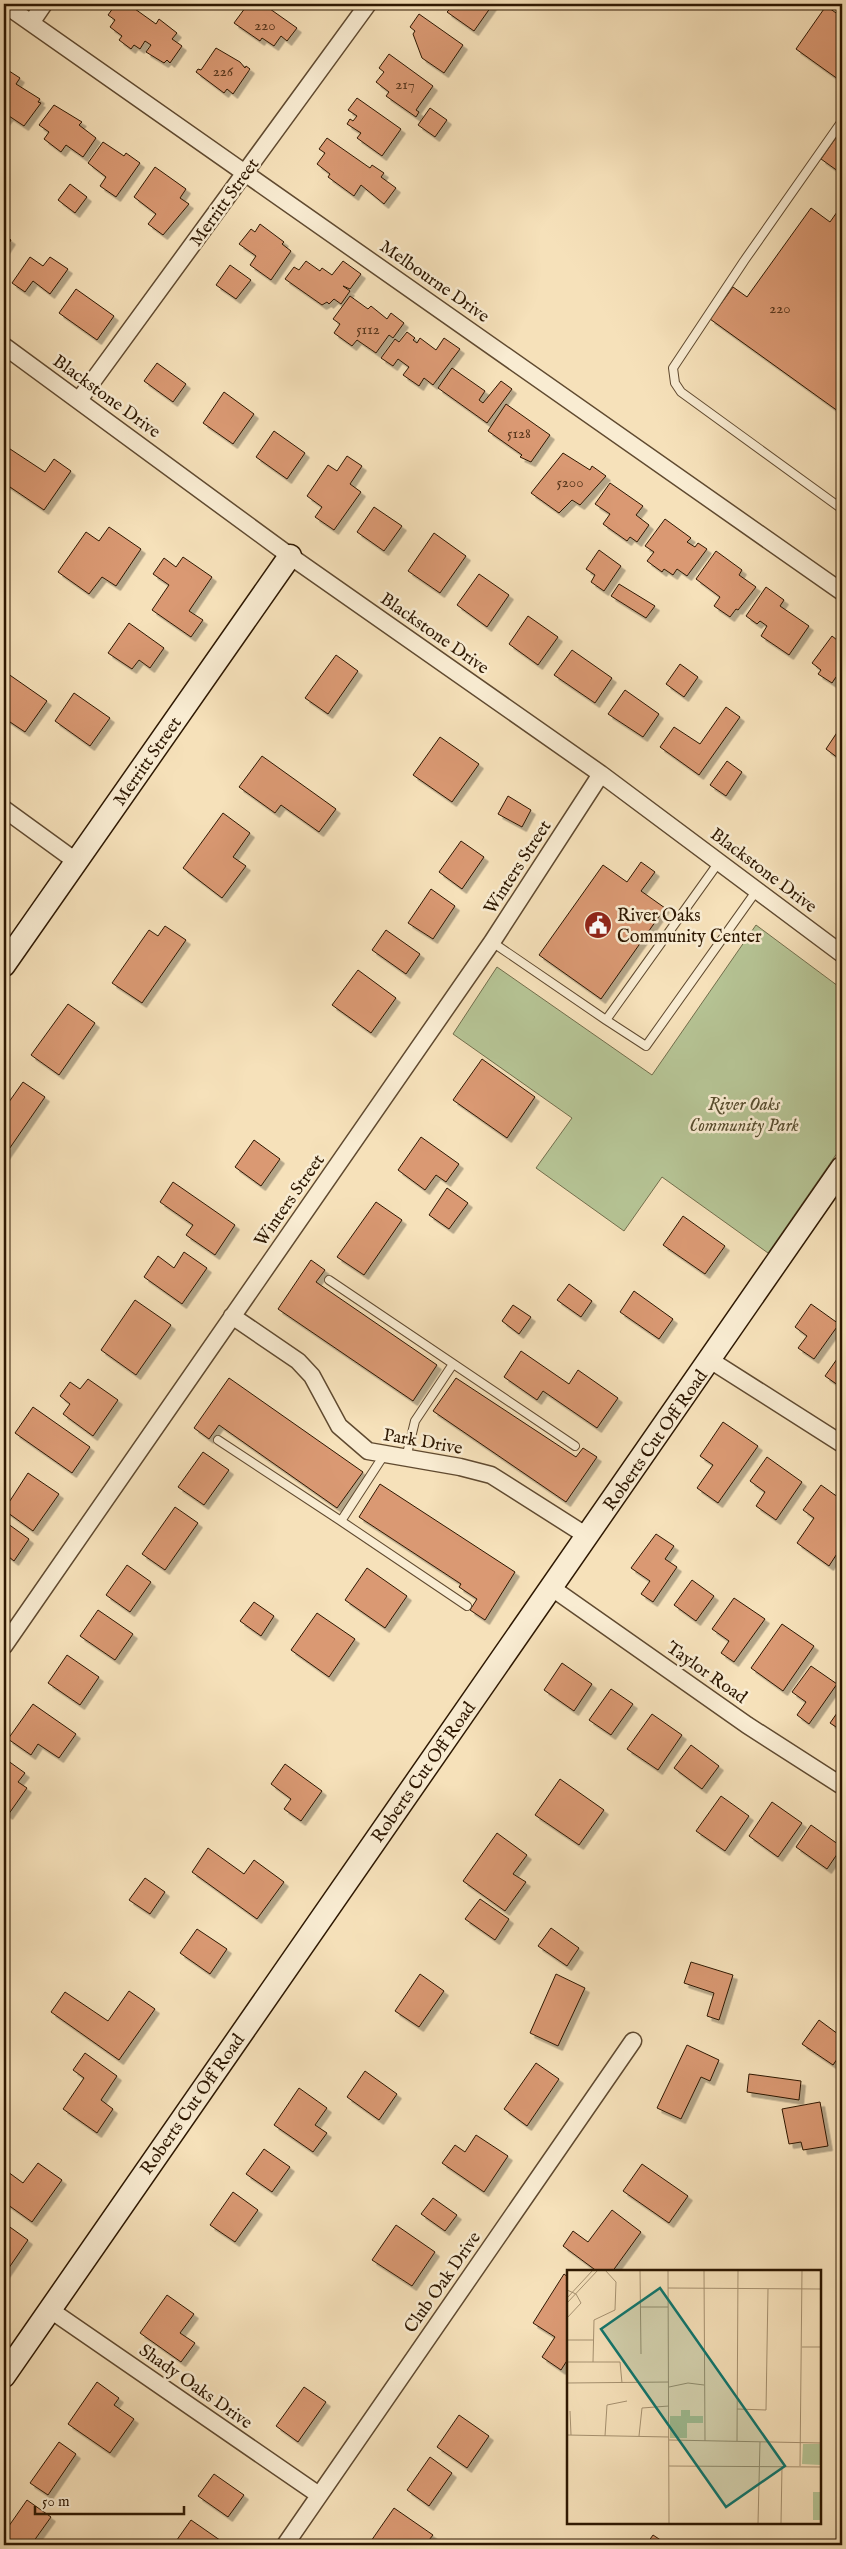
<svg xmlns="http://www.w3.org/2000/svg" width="846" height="2549" font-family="'IM FELL English',serif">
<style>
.green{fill:#b6c495;stroke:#726e4c}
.building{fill:#da9973;stroke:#2e1802;filter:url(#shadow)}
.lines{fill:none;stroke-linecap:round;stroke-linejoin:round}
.lane-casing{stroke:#604a30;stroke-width:10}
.street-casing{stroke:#604a30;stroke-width:19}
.secondary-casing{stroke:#2e1802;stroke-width:25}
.lane{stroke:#f9ecd2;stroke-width:8}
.street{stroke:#f9ecd2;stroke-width:16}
.secondary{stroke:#f9ecd2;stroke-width:22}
.labels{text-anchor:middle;stroke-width:5;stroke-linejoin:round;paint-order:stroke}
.number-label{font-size:15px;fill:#59381e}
.street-label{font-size:18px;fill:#2e1802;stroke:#f9ecd2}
.poi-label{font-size:18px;fill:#2e1802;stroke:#f9ecd2;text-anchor:start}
.park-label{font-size:18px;font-style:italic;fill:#574c2e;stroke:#f9ecd2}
.inset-road{fill:none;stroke:#a69170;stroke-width:1}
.view{fill:#0f766e;fill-opacity:0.15;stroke:#0f766e;stroke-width:2.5}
.inset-edge{fill:none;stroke:#2e1802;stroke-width:2.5}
</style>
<defs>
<filter id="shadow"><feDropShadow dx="4.5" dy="4.5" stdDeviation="0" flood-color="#0004"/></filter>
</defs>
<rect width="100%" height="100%" fill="#f6e1ba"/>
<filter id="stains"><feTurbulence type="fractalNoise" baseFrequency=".004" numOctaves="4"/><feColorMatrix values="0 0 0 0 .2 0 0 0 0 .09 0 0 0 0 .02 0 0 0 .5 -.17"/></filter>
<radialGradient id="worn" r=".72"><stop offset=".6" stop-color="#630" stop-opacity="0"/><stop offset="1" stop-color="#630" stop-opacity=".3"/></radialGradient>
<path class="green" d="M756,925L842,989V1146L768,1253L662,1177L624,1231L536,1168L572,1118L453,1034L497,967L652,1075Z"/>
<path class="building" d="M116,4L120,6L128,4L156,24L159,19L177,33L172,39L182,46L170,63L167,60L164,63L146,52L151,45L145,41L140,49L134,45L131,49L119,40L122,36L110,27L115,20L108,15Z
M248,4H263L297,28L287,41L281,36L274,46L262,38L260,41L234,23Z
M442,4H493L474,31L447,12L450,9Z
M826,6L842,17V82L796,49Z
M419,14L463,45L444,73L422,58L413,34L415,31L410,27Z
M216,48L240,62L245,68L246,66L250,69L233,94L227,89L224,93L196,72L198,69L201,70Z
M389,54L433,86L416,110L419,112L416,117L386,96L389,92L376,82L384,72L379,68Z
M6,69L20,78L16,84L40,99L38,102L41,103L24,126L9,116L4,122V72Z
M357,98L401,129L382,156L357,138L361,133L347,124L350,119L353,121L357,116L348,110Z
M54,105L82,122L79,125L96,138L83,157L66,145L61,152L44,139L49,132L39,125Z
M430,108L447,120L435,137L418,125Z
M842,129V174L821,159Z
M327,138L370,168L372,165L384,173L381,177L396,188L384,204L361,185L354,196L328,177L330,174L317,164L325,153L319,149Z
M103,142L124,156L126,153L140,163L116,197L100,186L106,177L88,163Z
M155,167L186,189L180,198L189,204L163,235L148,224L156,214L134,197Z
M70,184L87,197L75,213L58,200Z
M842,205V414L710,319L733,287L747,297L811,208L830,222Z
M260,224L284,242L282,244L291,251L271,280L250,265L256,256L239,244L251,229L255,232Z
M4,235L11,240L4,251Z
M30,257L43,266L50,257L68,269L50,294L33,281L25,292L12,283Z
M306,261L320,271L322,268L332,275L343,261L361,274L350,289L343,286L350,291L341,304L334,299L329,304L327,302L322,305L285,279L294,267L299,270Z
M230,265L251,280L236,299L216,285Z
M76,289L114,316L97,340L59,313Z
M350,296L368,309L371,306L387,319L391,313L404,323L393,338L389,335L376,353L357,340L352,346L334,333L340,324L333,319Z
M407,332L415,338L413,340L417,343L420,338L436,350L444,338L460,349L433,385L424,378L419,386L403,375L409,367L398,359L393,366L381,358L395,339L399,342Z
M157,363L186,384L173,402L144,381Z
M452,368L485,391L479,400L483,403L501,381L512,389L487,423L438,388Z
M224,392L254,414L233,444L203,423Z
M506,404L550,435L531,462L520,457L522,455L488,431Z
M274,431L305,453L287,479L256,457Z
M4,445L45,472L54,459L71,471L44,510L4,483Z
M563,453L590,470L592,466L606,476L580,505L572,500L559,513L531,493Z
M347,456L362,466L350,484L361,492L334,530L315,517L322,507L307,496L328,465L337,471Z
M610,483L643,506L636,515L649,525L637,542L630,537L627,541L603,524L610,514L595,504Z
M374,507L402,526L384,551L357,532Z
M665,519L691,538L687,542L695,547L698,543L707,549L687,576L677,569L673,575L664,569L662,572L647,561L654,552L645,546Z
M109,527L141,549L116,586L102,577L89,594L58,572L86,532L99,541Z
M434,533L466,556L440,593L408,571Z
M599,550L621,566L604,591L591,582L595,575L586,569Z
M716,551L742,570L739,575L756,587L738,610L736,609L730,617L714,606L720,597L696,579Z
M183,557L212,577L189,611L203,620L191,637L152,610L169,585L153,574L164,558L176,567Z
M479,574L509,595L487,627L457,605Z
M619,584L655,606L646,618L611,596Z
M766,587L784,600L780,606L809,626L789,655L761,636L767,626L760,621L757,624L746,616Z
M528,616L558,637L538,665L509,644Z
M129,623L164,648L150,668L139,660L132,669L108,653Z
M832,636L842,644V682L836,677L832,683L818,674L821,670L812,663Z
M572,650L612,678L595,703L554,675Z
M336,655L358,671L328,714L305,698Z
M680,664L698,677L684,697L666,684Z
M4,671L47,701L25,732L4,718Z
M625,690L659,714L643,737L608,714Z
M74,693L110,718L90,746L55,721Z
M726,707L740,717L699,775L660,747L674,727L700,744Z
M842,725V761L826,749Z
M440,737L479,764L452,802L413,775Z
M262,756L336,809L319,832L281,805L275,813L239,787Z
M727,761L742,772L726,796L710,785Z
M508,796L531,810L522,827L498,814Z
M223,813L250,833L233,857L246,866L222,898L183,868Z
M461,841L484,857L462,889L439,872Z
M641,862L655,872L641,891L665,908L601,999L539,955L603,865L627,882Z
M431,889L455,906L433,939L408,923Z
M165,926L186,940L142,1003L112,983L149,930L158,936Z
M386,930L420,954L406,974L372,950Z
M358,970L396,998L371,1033L332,1005Z
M68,1004L95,1023L59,1075L31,1055Z
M482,1059L535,1097L507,1138L453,1100Z
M23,1082L45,1097L5,1155L4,1109Z
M421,1137L459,1164L446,1182L436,1175L425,1190L398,1170Z
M254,1140L280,1159L261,1186L235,1167Z
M173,1182L235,1225L215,1255L186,1235L193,1225L160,1202Z
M447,1188L468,1203L449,1229L429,1215Z
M376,1202L402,1220L364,1275L337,1257Z
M683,1216L725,1246L705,1274L663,1245Z
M184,1252L207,1268L182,1304L144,1277L158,1256L174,1268Z
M311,1260L325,1270L316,1282L437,1365L413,1401L278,1309Z
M569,1284L592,1301L581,1317L557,1300Z
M634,1291L673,1319L659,1339L620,1312Z
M135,1300L171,1325L136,1375L101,1350Z
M811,1304L839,1324L814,1359L798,1348L807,1336L795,1327Z
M513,1305L531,1317L519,1334L502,1321Z
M521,1351L569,1384L578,1370L618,1398L597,1428L543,1391L537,1400L504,1377Z
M842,1352V1388L825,1376Z
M229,1378L363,1472L337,1508L219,1425L209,1439L194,1428Z
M456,1378L576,1457L583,1448L597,1457L566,1502L433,1411Z
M88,1379L118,1400L93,1436L63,1414L70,1404L60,1396L70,1382L80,1389Z
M33,1407L90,1447L72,1473L15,1433Z
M723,1422L758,1446L718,1503L697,1488L713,1465L700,1456Z
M203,1452L229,1470L204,1505L178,1487Z
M767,1457L802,1482L776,1520L756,1506L765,1492L750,1481Z
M28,1473L59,1494L33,1531L4,1510Z
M380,1484L515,1572L485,1620L470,1610L477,1599L459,1587L461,1584L359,1517Z
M821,1485L842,1500V1546L829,1566L797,1543L814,1518L803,1510Z
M175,1507L198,1523L165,1570L142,1554Z
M4,1521L29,1539L14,1561L4,1553Z
M656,1534L674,1546L665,1559L677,1567L653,1602L641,1594L650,1581L631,1568Z
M127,1565L151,1582L130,1612L106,1595Z
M367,1568L407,1596L385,1628L345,1600Z
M692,1580L714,1596L696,1621L674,1605Z
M734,1598L765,1619L734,1662L721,1653L729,1641L712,1629Z
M254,1602L274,1616L261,1636L240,1621Z
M98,1610L133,1634L115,1660L80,1636Z
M317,1613L355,1639L329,1677L291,1650Z
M782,1624L814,1646L783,1691L751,1668Z
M67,1655L99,1677L80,1705L48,1683Z
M562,1663L592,1684L574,1711L544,1690Z
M811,1666L837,1684L809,1724L797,1715L806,1702L792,1692Z
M611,1689L633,1704L611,1735L589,1720Z
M33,1704L76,1734L59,1758L38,1744L31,1755L8,1739Z
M842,1706V1731L830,1723Z
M652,1714L682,1735L658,1770L627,1749Z
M691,1745L719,1766L702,1789L674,1768Z
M4,1758L25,1773L18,1782L27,1788L8,1815L4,1812Z
M285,1764L322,1791L301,1821L284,1809L291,1799L271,1784Z
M560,1779L604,1810L579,1845L535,1815Z
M721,1796L749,1816L725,1851L696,1831Z
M772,1802L802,1823L778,1857L749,1836Z
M811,1825L842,1847L827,1869L796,1847Z
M497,1833L527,1855L513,1874L526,1882L505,1911L463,1881Z
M208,1848L244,1874L254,1860L284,1882L257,1919L192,1872Z
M145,1878L165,1892L150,1914L129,1900Z
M480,1899L509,1919L495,1940L465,1919Z
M551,1928L579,1948L567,1966L538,1946Z
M197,1929L227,1949L210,1974L180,1953Z
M691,1962L733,1975L719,2020L707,2016L714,1993L684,1983Z
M420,1974L444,1991L419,2027L395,2011Z
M556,1974L585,1988L558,2046L530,2033Z
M129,1991L155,2009L119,2060L51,2012L65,1992L108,2021Z
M819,2020L842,2037V2052L833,2065L802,2044Z
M687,2045L719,2060L710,2081L701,2077L681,2119L657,2108Z
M85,2053L117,2076L101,2100L113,2109L97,2133L63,2109L84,2078L73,2070Z
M536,2063L559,2079L527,2126L504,2109Z
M365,2071L397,2094L379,2120L347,2097Z
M749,2074L801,2081L799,2100L747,2092Z
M299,2088L327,2108L315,2125L327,2133L313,2152L274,2125Z
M820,2102L828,2146L803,2150L801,2142L789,2144L782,2109Z
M476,2135L508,2156L484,2192L442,2163L455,2145L465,2152Z
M264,2149L290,2167L272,2192L246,2174Z
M38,2163L62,2180L32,2222L4,2202V2169L23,2183Z
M642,2164L688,2196L669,2223L623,2191Z
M233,2192L258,2210L235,2242L210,2225Z
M433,2198L457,2215L445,2231L421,2214Z
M612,2210L641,2232L612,2272H598L563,2246L573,2231L588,2242Z
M7,2225L28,2240L4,2275V2229Z
M396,2225L435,2252L412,2286L372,2260Z
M564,2274L568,2277V2359L561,2370L542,2357L555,2337L533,2323Z
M167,2295L194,2314L180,2333L195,2343L181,2362L140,2333Z
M97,2382L119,2398L114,2405L134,2419L110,2453L68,2424Z
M304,2387L326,2402L298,2442L276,2426Z
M459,2415L489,2436L467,2468L437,2447Z
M59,2442L76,2454L48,2495L30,2483Z
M430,2457L452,2473L429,2506L407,2490Z
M214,2474L244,2495L228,2517L198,2496Z
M27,2500L51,2517L31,2545H4V2533Z
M394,2508L433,2535L425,2545H377L371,2541Z
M191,2520L227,2545L174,2544Z
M653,2535L668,2545H646Z"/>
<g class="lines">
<g class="lane-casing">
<path id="lane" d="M842,121L744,261L673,368L675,383L681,392L842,509
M719,862L606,1020L646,1046L757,890
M492,942L606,1020
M329,1280L575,1446
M218,1440L341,1521
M384,1455L341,1521L467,1606
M406,1458L415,1421L453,1364"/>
</g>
<g class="street-casing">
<path id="street" d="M4,4L842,592
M31,23L44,4
M4,346L290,556L601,774L842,954
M79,400L368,4
M4,809L77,862
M232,1316L298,1361L312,1376L339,1426L368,1451L460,1467L491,1475L587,1536
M710,1360L842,1444
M552,1588L747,1725L842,1786
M4,1646L492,942L601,774
M49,2309L319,2495
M285,2545L633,2041"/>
</g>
<g class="secondary-casing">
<path id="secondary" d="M4,965L290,556
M4,2376L842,1168"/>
</g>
<use href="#lane" class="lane"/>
<use href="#street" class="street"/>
<use href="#secondary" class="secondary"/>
</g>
<defs>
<g id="civic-disc" transform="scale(1.4375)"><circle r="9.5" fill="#8f2418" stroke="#f9ecd2"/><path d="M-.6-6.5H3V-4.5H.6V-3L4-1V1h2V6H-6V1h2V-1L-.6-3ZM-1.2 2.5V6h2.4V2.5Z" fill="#fff"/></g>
</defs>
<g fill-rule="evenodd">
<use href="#civic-disc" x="598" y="925"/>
</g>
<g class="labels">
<g class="number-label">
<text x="265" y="30">220</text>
<text x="223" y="76">226</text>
<text x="405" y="89">217</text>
<text x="780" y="313">220</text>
<text x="368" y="334">5112</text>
<text x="519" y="438">5128</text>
<text x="570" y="487">5200</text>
</g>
<g class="street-label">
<text transform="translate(224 202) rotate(-54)" y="6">Merritt Street</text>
<text transform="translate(435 281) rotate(35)" y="6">Melbourne Drive</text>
<text transform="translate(107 396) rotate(36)" y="6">Blackstone Drive</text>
<text transform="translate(435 633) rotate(35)" y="6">Blackstone Drive</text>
<text transform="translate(147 761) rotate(-55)" y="6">Merritt Street</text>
<text transform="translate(517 867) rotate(-57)" y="6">Winters Street</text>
<text transform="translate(764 870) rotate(37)" y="6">Blackstone Drive</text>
<text transform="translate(289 1200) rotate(-55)" y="6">Winters Street</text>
<text transform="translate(655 1440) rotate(-55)" y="6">Roberts Cut Off Road</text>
<text transform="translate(423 1441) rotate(10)" y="6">Park Drive</text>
<text transform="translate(707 1672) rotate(35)" y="6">Taylor Road</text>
<text transform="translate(423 1772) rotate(-55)" y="6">Roberts Cut Off Road</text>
<text transform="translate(192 2104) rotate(-55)" y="6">Roberts Cut Off Road</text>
<text transform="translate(442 2282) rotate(-55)" y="6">Club Oak Drive</text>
<text transform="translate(196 2386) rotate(35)" y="6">Shady Oaks Drive</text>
</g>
<g class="poi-label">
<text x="617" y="921">River Oaks<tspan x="617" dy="21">Community Center</tspan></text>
</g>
<g class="park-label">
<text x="744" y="1110">River Oaks<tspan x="744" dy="21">Community Park</tspan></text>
</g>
</g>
<g transform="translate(567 2270)">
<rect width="254" height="254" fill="#f6e1ba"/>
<path d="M114,140H123V146H136V153H120V168H103V146H114ZM236,174H254V195L235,194ZM246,222H254V250H246Z" fill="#b6c495"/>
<path class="inset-road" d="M73,0L74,84M101,0L102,253M137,0L138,171M101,18L254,19M0,20L9,24L14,33L0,48M0,28L26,0M0,33L31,0M73,37H101M0,70H26M235,77H254M0,92H53L55,113M26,92L27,50L48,40L49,12L38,0M0,113L102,112M102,117L121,113L137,115M170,139L199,140L201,19M3,141L4,165M0,165L102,167M38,166L40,135L60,131M72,166L75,138L102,136M102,170L254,173M170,171L171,0M102,196L254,197M233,196L235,0M191,253L193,172M214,253L215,196"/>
<path class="view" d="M93,18L218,196L159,237L34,59Z"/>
<rect width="254" height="254" class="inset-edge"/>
</g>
<rect width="846" height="2549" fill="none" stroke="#f6e1ba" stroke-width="20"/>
<rect x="5" y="5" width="836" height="2539" fill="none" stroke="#2e1802" stroke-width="2.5"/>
<rect x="10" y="10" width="826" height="2529" fill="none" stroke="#2e1802"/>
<path d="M35 2506v8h149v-8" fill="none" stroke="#2e1802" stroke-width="2.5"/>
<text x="42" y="2506" font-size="15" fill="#2e1802" stroke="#f9ecd2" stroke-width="4" paint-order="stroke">50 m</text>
<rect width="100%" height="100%" filter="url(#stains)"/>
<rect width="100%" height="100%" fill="url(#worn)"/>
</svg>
